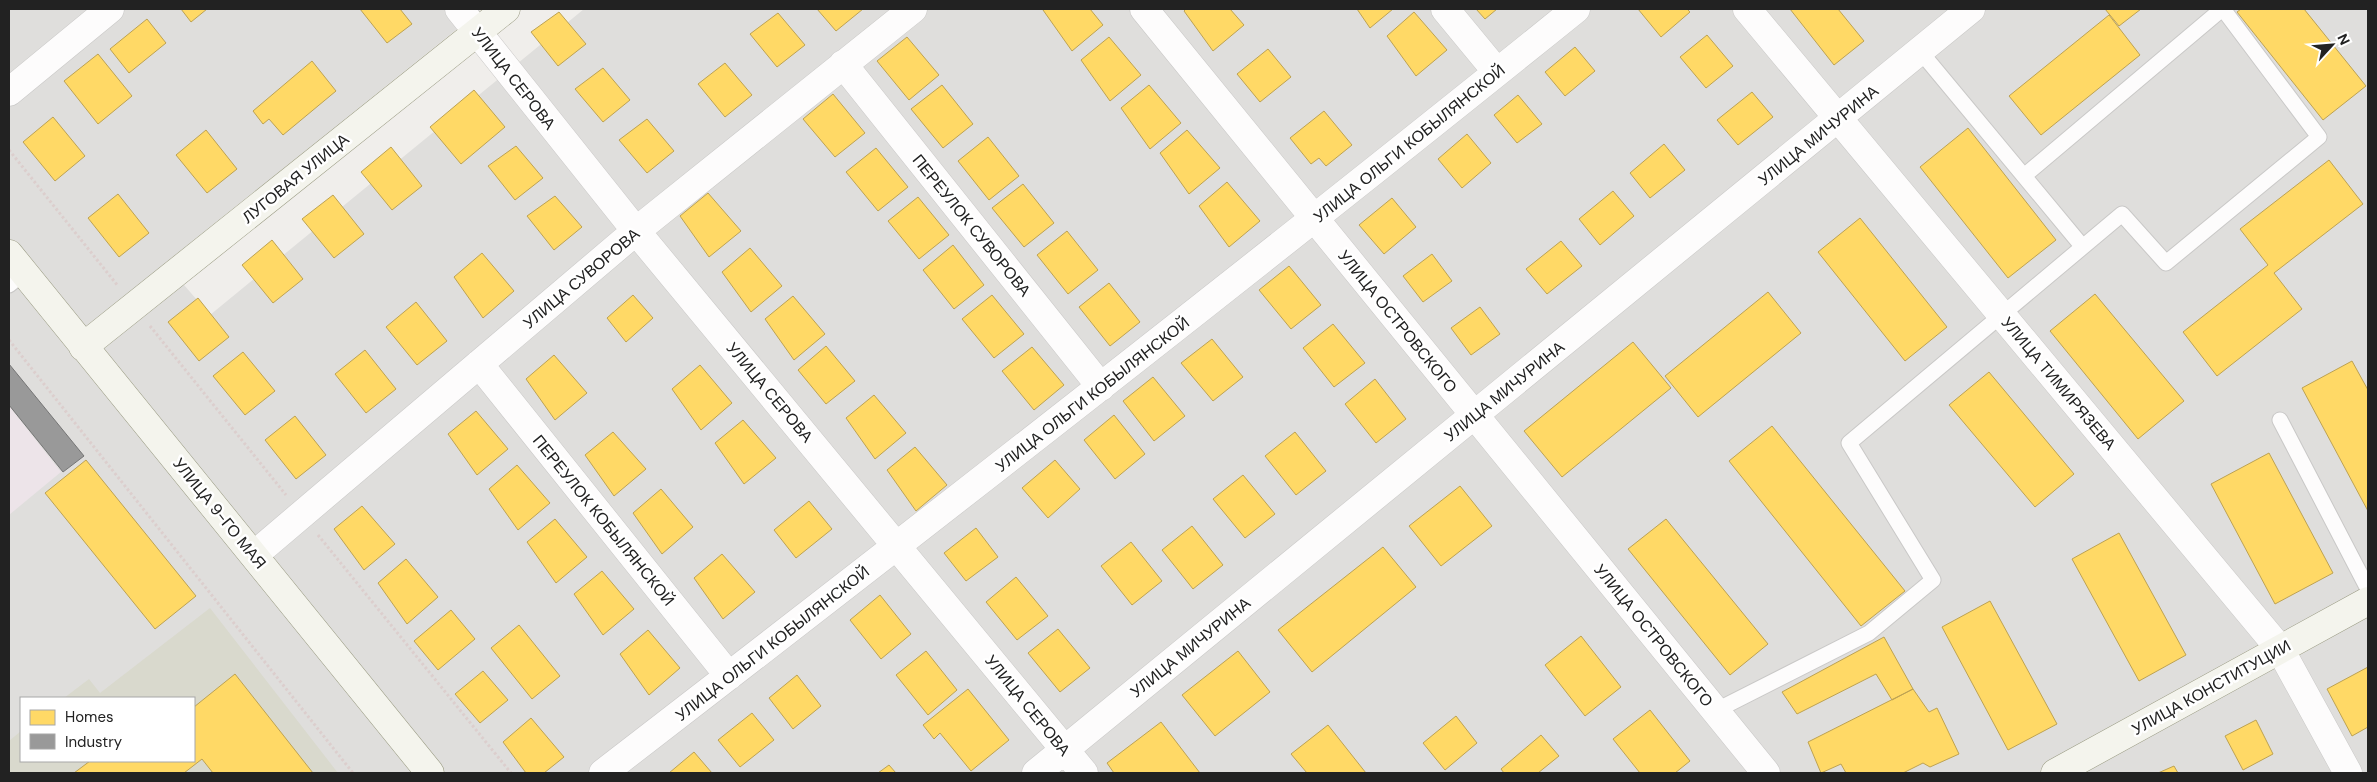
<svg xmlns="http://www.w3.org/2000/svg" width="2377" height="782" font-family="'DM Sans',sans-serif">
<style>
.residential{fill:#dfdedc;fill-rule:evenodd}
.industrial{fill:#ede4e9}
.construction{fill:#d9d9cd}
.homes{fill:#ffd966;stroke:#bda252}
.industry{fill:#999;stroke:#757575}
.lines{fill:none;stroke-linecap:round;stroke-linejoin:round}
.lane-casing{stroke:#c9c8c7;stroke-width:17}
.street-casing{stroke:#c9c8c7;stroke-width:29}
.secondary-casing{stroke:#999a82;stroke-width:29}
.path{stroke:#dccecd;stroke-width:3;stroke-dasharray:2.5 2.5;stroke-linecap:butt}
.lane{stroke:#fdfcfc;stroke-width:15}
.street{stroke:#fdfcfc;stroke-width:28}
.secondary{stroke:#f4f4ed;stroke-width:28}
.labels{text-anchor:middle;stroke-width:5;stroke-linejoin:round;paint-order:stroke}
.street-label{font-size:16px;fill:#222;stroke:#fff}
</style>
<rect width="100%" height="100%" fill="#f0eeeb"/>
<path class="residential" d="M9,9H482L165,263L210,315L584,9H2368V773H9ZM21,698H194V761H21Z"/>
<path class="industrial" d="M9,406L61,472L9,515Z"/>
<path class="construction" d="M210,608L338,773H9V741L21,731V761H194V698H64L89,679L100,693Z"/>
<path class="homes" d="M181,9H207L191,22Z
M360,9H400L412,24L387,43Z
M817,9H863L836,31Z
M1045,9H1090L1103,25L1072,51L1043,10Z
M1186,9H1230L1244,25L1213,51L1184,11Z
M1357,9H1393L1370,28Z
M1476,9H1497L1485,19Z
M1638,9H1687L1690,12L1661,37Z
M1790,9H1838L1864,41L1834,65Z
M2105,9H2141L2119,26Z
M2241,9H2304L2366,86L2323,120L2237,12Z
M559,12L586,44L558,66L531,32Z
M1414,12L1447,50L1416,76L1387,36Z
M778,13L805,45L777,67L750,34Z
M2109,15L2140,55L2041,135L2009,96Z
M147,19L166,43L129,73L110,49Z
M1707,35L1733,66L1706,88L1680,57Z
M907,37L939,75L909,100L877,61Z
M1109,37L1141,75L1110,101L1081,60Z
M1575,47L1595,71L1565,96L1545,72Z
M1268,49L1291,77L1260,102L1237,74Z
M98,54L132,96L98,124L64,81Z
M312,61L336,91L283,135L269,119L263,124L253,111Z
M725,63L752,95L725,117L698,84Z
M603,68L630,100L603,122L575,89Z
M942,85L973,124L943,148L911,109Z
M1149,85L1181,123L1150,149L1121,108Z
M474,90L505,127L461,164L430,127Z
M1752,92L1773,117L1738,145L1717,120Z
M833,94L865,133L835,157L803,119Z
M1518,95L1542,124L1517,143L1494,115Z
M1324,111L1352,145L1326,166L1319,158L1311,164L1290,138Z
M53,117L85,156L55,181L23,142Z
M647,119L674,151L647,173L619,140Z
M1968,128L2056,240L2008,278L1920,167Z
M206,130L237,169L207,193L176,155Z
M1187,130L1220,168L1189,194L1160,153Z
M1467,134L1491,163L1462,188L1438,159Z
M988,137L1019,176L989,200L958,161Z
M1664,144L1685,170L1650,198L1630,173Z
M516,146L543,178L515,200L488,166Z
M391,147L422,186L392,210L361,172Z
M876,148L908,187L878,211L846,172Z
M2329,160L2363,204L2274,273L2302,309L2217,376L2183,332L2268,265L2240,229Z
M1227,182L1260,221L1229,247L1199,206Z
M1023,184L1054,223L1024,247L992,208Z
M1613,191L1634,216L1600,245L1579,219Z
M708,193L741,231L709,257L680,216Z
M118,194L149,233L119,257L88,218Z
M333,195L364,234L334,258L302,219Z
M555,196L582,227L554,250L527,216Z
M918,197L949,235L919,259L888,221Z
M1392,198L1416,227L1384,254L1359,225Z
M1860,218L1947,327L1905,361L1818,252Z
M1067,231L1098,270L1068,294L1037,255Z
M272,240L303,279L273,303L242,265Z
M1561,241L1582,266L1547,294L1526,269Z
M953,245L984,285L954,309L923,270Z
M750,248L782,286L751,312L722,272Z
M482,253L514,291L483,318L454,277Z
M1432,254L1452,281L1423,302L1403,276Z
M1289,266L1321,305L1291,329L1259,290Z
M1109,283L1140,322L1110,346L1079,307Z
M1768,292L1801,333L1698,417L1665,376Z
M2095,294L2184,401L2138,439L2050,331Z
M633,295L653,318L626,342L607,318Z
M992,295L1024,334L994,358L962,319Z
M793,296L825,334L794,360L765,319Z
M198,298L229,337L199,361L168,322Z
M416,302L447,341L417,365L386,327Z
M1480,307L1500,334L1471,355L1451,328Z
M1333,324L1365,363L1334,387L1303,348Z
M1212,339L1243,377L1213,401L1181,363Z
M1633,342L1671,388L1562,477L1524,431Z
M826,346L855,381L826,404L798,370Z
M1032,347L1064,385L1034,410L1002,371Z
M365,350L396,389L366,413L335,374Z
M243,352L275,391L245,415L213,376Z
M554,355L587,393L555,420L526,379Z
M2352,361L2368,390V511L2302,388Z
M700,365L732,403L701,430L672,389Z
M1989,372L2074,474L2035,507L1949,405Z
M1153,377L1185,416L1154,441L1123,401Z
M1375,379L1406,419L1376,443L1345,404Z
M874,395L906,433L875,459L846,418Z
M476,411L508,449L477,475L448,434Z
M1114,415L1145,454L1115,479L1084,440Z
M295,416L326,455L296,479L265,440Z
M743,420L776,458L744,484L715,443Z
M1772,426L1905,591L1861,626L1729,461Z
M613,432L646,469L614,496L585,455Z
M1295,432L1326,471L1296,495L1265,456Z
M915,447L947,485L916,511L887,470Z
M2269,453L2333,573L2275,604L2211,484Z
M86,460L196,596L155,629L45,493Z
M1055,460L1080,489L1048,518L1022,488Z
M517,465L550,503L518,530L489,489Z
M1243,475L1275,514L1245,538L1213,499Z
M1460,486L1492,526L1441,566L1409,526Z
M661,489L693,527L662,554L633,513Z
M809,501L832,529L796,558L774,530Z
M362,506L395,544L364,570L334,529Z
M555,519L587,557L556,583L527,542Z
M1666,519L1768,644L1730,675L1628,549Z
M1192,526L1223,565L1193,589L1162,550Z
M976,528L998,557L966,581L944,553Z
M2119,533L2186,655L2139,681L2072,559Z
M1131,542L1162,581L1132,605L1101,566Z
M1383,547L1416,587L1312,672L1278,630Z
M722,554L755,592L723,619L694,578Z
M406,559L438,597L407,624L378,583Z
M602,571L634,609L603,635L574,594Z
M1016,577L1048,616L1017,640L986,602Z
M880,595L911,634L881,659L850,620Z
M1990,601L2057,724L2008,750L1942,627Z
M451,610L475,639L438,670L414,641Z
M519,625L560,676L532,699L491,648Z
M1058,629L1090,668L1060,692L1028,653Z
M648,630L680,668L649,695L620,654Z
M1581,636L1621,687L1585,716L1545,665Z
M1884,637L1913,689L1892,700L1876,674L1797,714L1782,692Z
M926,651L957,690L928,715L896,675Z
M1238,651L1270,692L1215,736L1182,695Z
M2368,667V727L2352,736L2327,689Z
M483,671L508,700L480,723L455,694Z
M235,674L313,773H213L202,759L184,773H74L90,761H194V707Z
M797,675L821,706L793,729L769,698Z
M968,689L1009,740L971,771L940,733L934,739L923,725Z
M1913,689L1929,712L1937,708L1959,754L1930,767L1923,763L1903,773H1846L1841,764L1821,773L1808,742Z
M1650,710L1690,761L1675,773H1640L1613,739Z
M752,713L774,740L740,767L718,740Z
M1456,716L1477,743L1445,770L1423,743Z
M531,718L564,757L544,773H526L503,742Z
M2256,720L2273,754L2243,770L2225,736Z
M1161,722L1200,773H1114L1107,763Z
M1328,725L1366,773H1307L1291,754Z
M1541,735L1559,756L1538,773H1504L1501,769Z
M694,752L712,773H669Z
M889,765L896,773H878Z
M2174,766L2178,773H2158Z"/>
<path class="industry" d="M9,364L84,456L63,472L9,405Z"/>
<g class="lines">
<g class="lane-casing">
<path id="lane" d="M1920,51L2082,246
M2024,176L2222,9
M9,285L24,273
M2280,420L2368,589
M1715,711L1869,633L1933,580L1849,443L2122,214L2166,263L2319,137L2223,9"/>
</g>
<g class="street-casing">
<path id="street" d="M459,9L636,231L1084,773
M1144,9L1766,773
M1445,9L1497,72
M1747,9L2280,649L2348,773
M843,64L1101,387
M9,92L110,9
M479,364L729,676
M254,555L636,231L913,9
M603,773C930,521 1255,268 1576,9
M1036,773L1971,9"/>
</g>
<g class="secondary-casing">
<path id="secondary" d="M9,254L430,773
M83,347L506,9
M2055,773L2368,601"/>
</g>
<path class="path" d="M9,150L118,286
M150,326L286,495
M9,340L353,773
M318,535L511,773"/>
<use href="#lane" class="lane"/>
<use href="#street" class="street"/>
<use href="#secondary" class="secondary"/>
</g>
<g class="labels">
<g class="street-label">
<text transform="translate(514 78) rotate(52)" y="6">УЛИЦА СЕРОВА</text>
<text transform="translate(1818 135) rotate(-39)" y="6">УЛИЦА МИЧУРИНА</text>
<text transform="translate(1409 143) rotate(-39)" y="6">УЛИЦА ОЛЬГИ КОБЫЛЯНСКОЙ</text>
<text transform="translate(295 178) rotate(-39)" y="6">ЛУГОВАЯ УЛИЦА</text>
<text transform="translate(972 225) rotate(51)" y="6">ПЕРЕУЛОК СУВОРОВА</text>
<text transform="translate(581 278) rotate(-40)" y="6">УЛИЦА СУВОРОВА</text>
<text transform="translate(1398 321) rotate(51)" y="6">УЛИЦА ОСТРОВСКОГО</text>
<text transform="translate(2059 383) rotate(50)" y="6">УЛИЦА ТИМИРЯЗЕВА</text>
<text transform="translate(1504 391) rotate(-39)" y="6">УЛИЦА МИЧУРИНА</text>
<text transform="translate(770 392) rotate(50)" y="6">УЛИЦА СЕРОВА</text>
<text transform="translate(1092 394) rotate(-38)" y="6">УЛИЦА ОЛЬГИ КОБЫЛЯНСКОЙ</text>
<text transform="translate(220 513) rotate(51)" y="6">УЛИЦА 9-ГО МАЯ</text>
<text transform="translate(604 520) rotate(51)" y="6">ПЕРЕУЛОК КОБЫЛЯНСКОЙ</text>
<text transform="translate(1654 635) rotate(51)" y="6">УЛИЦА ОСТРОВСКОГО</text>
<text transform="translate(772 643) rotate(-38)" y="6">УЛИЦА ОЛЬГИ КОБЫЛЯНСКОЙ</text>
<text transform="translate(1190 647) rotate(-39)" y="6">УЛИЦА МИЧУРИНА</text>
<text transform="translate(2211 687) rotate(-29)" y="6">УЛИЦА КОНСТИТУЦИИ</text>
<text transform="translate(1028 705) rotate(51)" y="6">УЛИЦА СЕРОВА</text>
</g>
</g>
<rect width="2377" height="782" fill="none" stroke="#222222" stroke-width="20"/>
<rect x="20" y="697" width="175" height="65" fill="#ffffff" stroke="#a7a7a7"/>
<rect x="30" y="710" width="25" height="15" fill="#ffd966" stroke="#a7a7a7"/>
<text x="65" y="722" font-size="15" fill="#222222">Homes</text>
<rect x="30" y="734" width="25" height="15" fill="#999999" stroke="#a7a7a7"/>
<text x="65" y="747" font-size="15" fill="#222222">Industry</text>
<g transform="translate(2332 45) rotate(64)" stroke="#ffffff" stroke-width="4" paint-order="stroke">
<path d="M0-4L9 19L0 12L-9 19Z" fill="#222222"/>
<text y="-8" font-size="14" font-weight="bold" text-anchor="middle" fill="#222222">N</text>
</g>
</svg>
